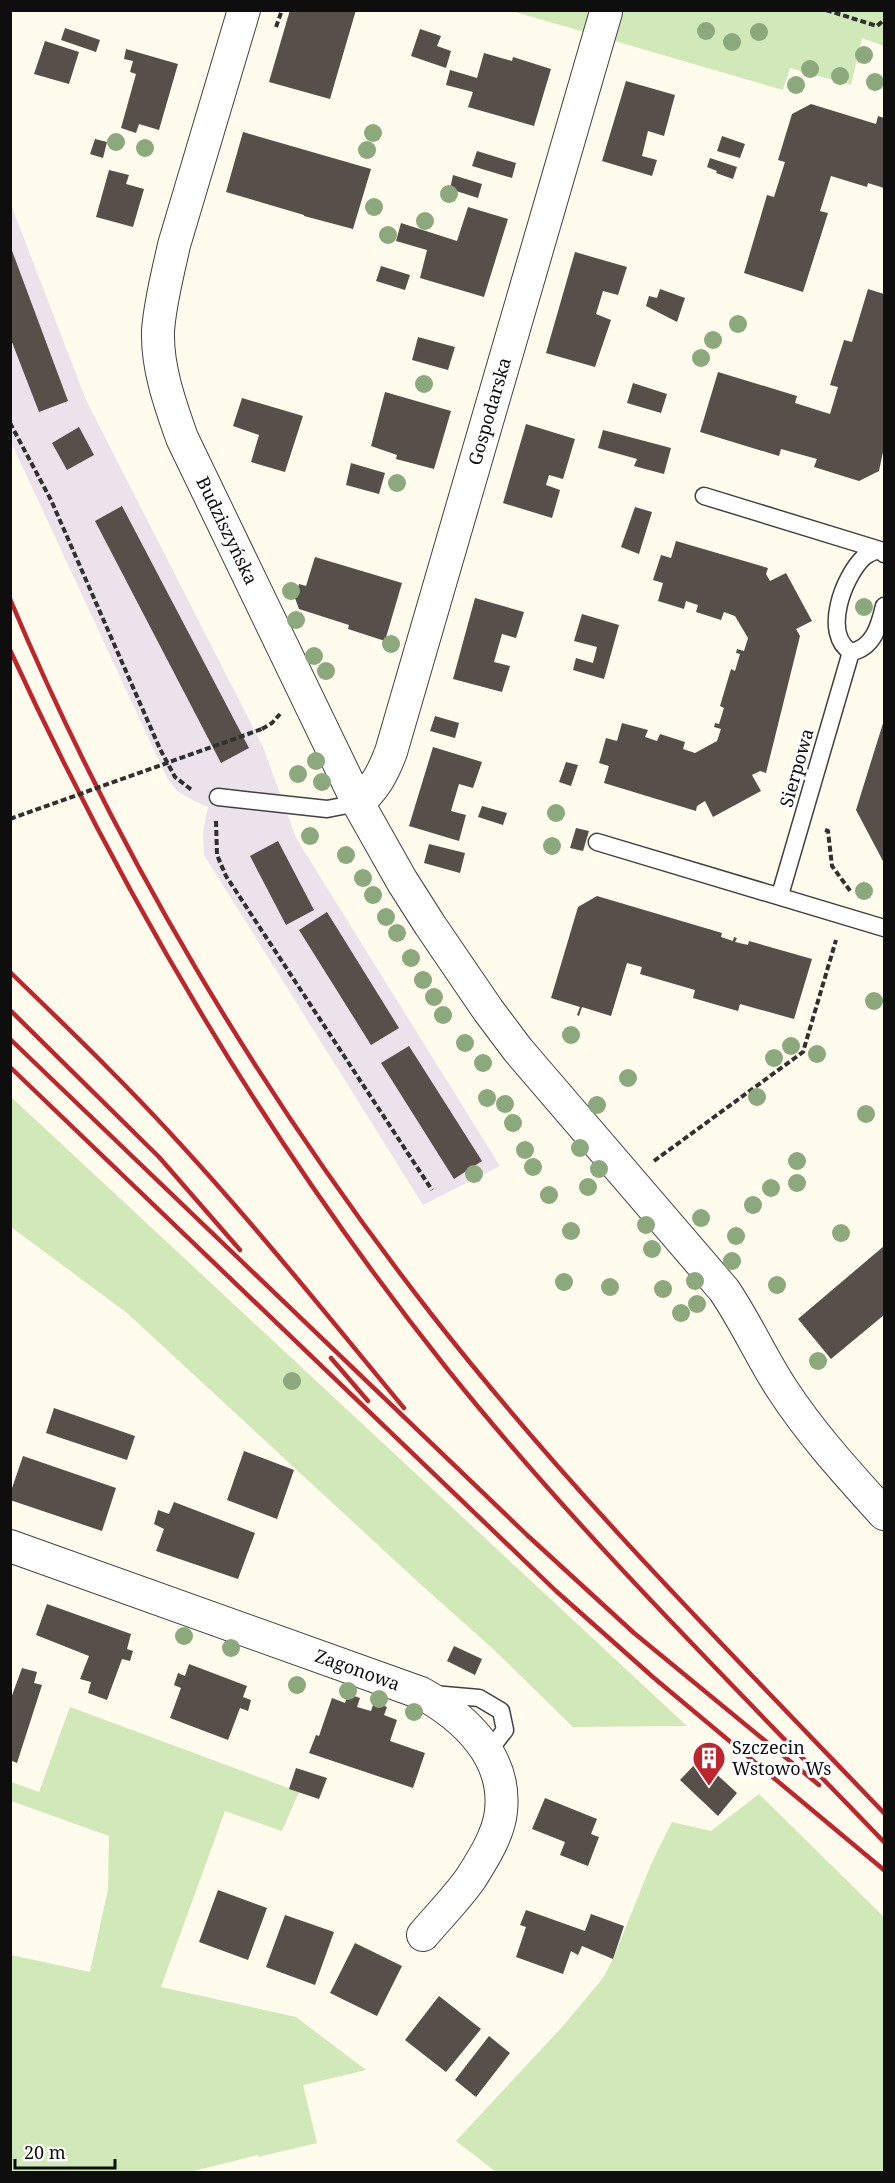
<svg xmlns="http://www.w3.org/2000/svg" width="895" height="2183" font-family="'Noto Serif',serif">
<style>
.industrial{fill:#ebe2ec}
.green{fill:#d1e9b8}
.building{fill:#564f4a}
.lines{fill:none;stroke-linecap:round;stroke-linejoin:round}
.lane-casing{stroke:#414141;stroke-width:19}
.street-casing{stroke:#414141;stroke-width:34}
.path{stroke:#303030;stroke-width:4;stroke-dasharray:6 3;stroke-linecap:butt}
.lane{stroke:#fff;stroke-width:16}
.street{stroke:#fff;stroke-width:32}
.rail{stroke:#bd262c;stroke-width:4.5}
.path-bridge{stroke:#303030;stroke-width:4;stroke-dasharray:6 3;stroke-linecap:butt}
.tree{fill:#8ba97c}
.labels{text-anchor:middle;stroke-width:6;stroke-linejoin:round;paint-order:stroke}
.street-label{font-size:18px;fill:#0e0e0e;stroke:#fff}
.poi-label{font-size:18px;fill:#0e0e0e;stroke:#fff;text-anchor:start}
</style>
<rect width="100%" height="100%" fill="#fffcee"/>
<path class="industrial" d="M10,202L86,400L263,747L296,838L500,1166L423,1205L204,855L203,832L208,807L194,801L177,791L167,778L11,442Z"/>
<path class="green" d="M512,11H884V46L862,38L851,85L790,68L783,90Z
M10,1096L687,1726L573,1727L492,1648L418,1582L127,1313L11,1227Z
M70,1707L299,1792L282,1831L225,1811L161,1987L296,2017L366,2070L303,2085L317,2143L258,2157V2155L190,2172H11V1955L90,1972L108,1889L109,1836L11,1801V1782L39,1792Z
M759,1794L884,1917V2172H496L456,2141L563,2026L603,1978L613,1959L652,1862L672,1822L711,1831Z"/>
<path class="building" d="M290,10H356L330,99L269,82Z
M65,28L100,40L96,52L61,40Z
M420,29L441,36L437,46L451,51L446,68L411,56Z
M45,41L79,52L69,84L34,74Z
M126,49L178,64L159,130L139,124L136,133L121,128L136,74L130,72L133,61L124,59Z
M484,53L512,61L513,57L551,69L534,126L468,107L473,92L446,85L450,70L477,78Z
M626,81L675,95L664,136L648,131L642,156L657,160L652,176L602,161Z
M811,104L876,124L878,116L884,118V188L868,183L867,187L831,176L820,211L828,213L803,292L744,273L767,195L774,197L785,162L778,160L792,114Z
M243,132L371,169L353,229L304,216V215L226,192Z
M722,136L745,144L740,158L717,151Z
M95,139L107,142L103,158L90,154Z
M477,151L516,163L512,178L472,166Z
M710,158L737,167L733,179L716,173L717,171L707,167Z
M109,170L129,175L126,184L144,189L133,227L96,217Z
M453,175L482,184L478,198L450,189Z
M468,207L508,219L484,297L420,278L427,250L396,241L401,223L457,241Z
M11,248L68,401L39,412L10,337Z
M575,252L627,267L618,295L603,291L596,314L611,320L595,367L546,353Z
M381,266L410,275L405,290L376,281Z
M660,289L685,298L677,322L646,306L649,296L657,298Z
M868,289L884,294V447L879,471L859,481L814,467L817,459L781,449L779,456L700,432L718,372L797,396L795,403L830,414L838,387L830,385L844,340L852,342Z
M418,337L455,347L448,370L412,360Z
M633,383L667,394L661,413L627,403Z
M385,392L451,411L434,469L396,459L397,455L371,446Z
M242,398L303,416L285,472L251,462L259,435L233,426Z
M526,424L575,439L563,479L549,475L546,485L560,490L552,518L503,503Z
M79,427L94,455L67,470L52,443Z
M603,430L671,448L664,474L634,466L637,459L598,448Z
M351,463L385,473L379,494L346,485Z
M122,506L249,748L221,763L95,521Z
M635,507L652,512L639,554L621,547Z
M676,541L768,568L766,574L770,581L786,573L812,621L796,629L800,636L766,773L760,771L752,775L761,791L713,817L705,801L697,806L696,811L604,783L609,766L599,763L606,738L617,741L622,723L648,730L645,737L657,741L660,734L685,742L683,749L695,753L717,741L721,729L714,727L715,723L719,724L724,708L720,706L731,669L735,671L740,654L736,653L737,649L744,651L748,638L735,616L724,612L721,620L696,612L698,605L686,601L684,609L658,601L663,583L653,580L661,555L671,558Z
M315,557L402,583L385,641L348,629L349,625L299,609L295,598L299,584L306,586Z
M475,598L524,612L516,638L502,634L494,662L510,666L502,692L453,679Z
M582,614L619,625L604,679L573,670L576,658L593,663L597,647L574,641Z
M435,716L459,723L455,738L430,731Z
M884,720V863L856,810Z
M433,747L482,762L473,788L459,784L451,811L466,815L459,841L409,826Z
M566,762L578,765L571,786L559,782Z
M482,806L507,813L503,825L478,817Z
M576,828L589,831L583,851L570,848Z
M278,841L314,910L286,925L250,856Z
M429,844L465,853L460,873L424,863Z
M597,896L722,933L721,937L733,941L734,937L737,938L735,942L748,945L749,941L812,959L794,1019L740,1004L738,1011L693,998L695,990L640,974L642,967L627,963L611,1016L582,1007L579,1016L577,1015L580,1007L551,998L578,907Z
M327,912L399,1028L371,1045L299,930Z
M409,1046L482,1161L454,1179L381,1063Z
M884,1246V1315L831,1359L798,1319Z
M54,1408L135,1436L127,1460L46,1433Z
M244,1451L294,1470L277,1519L227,1500Z
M23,1456L116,1488L102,1531L10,1500V1494Z
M174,1502L255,1533L238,1579L156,1551L164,1529L154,1524L158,1510L169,1514Z
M47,1604L131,1634L127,1649L133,1651L130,1661L122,1659L107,1700L88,1693L91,1682L80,1679L89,1656L36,1635Z
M454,1646L482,1659L475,1675L447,1661Z
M189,1664L247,1686L243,1697L251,1700L248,1711L240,1708L228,1740L170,1718L181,1688L174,1685L178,1673L185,1676Z
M22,1668L37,1672L34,1683L42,1685L17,1763L10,1760V1701Z
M348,1694L360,1698L357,1707L371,1711L374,1702L387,1707L384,1715L397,1720L390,1741L425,1753L413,1788L309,1753L316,1735L319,1736L332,1698L345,1703Z
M700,1759L737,1793L718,1816L680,1780Z
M296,1768L327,1778L319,1799L289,1789Z
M545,1798L597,1819L591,1834L599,1837L588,1866L560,1855L565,1842L532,1829Z
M218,1890L267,1908L248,1960L199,1942Z
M526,1910L585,1931L591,1914L624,1926L613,1959L582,1946L578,1955L571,1951L563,1974L516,1957L526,1927L520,1925Z
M285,1915L334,1932L315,1985L266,1967Z
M355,1943L402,1966L377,2016L330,1993Z
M439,1996L481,2029L446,2072L405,2040Z
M489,2036L510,2053L476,2097L455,2080Z"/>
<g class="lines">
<g class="lane-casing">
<path id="lane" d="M704,496L880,550L884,554
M880,550C874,551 869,553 864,557C843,577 822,634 851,652C873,648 879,627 884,606
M218,797L327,809L358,803
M597,842L884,928
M780,895L851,652
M433,1694L479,1698L501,1711L505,1730L488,1752"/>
</g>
<g class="street-casing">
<g id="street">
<path id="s1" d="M244,10L174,245C168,273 160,302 158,331C157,368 170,404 182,438L358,803L402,881L430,925L488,1010L518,1050L724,1290C746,1322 761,1357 782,1389C812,1435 848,1474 884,1514"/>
<path id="s2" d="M358,803C375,788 383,773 391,752L606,12"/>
<path id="s3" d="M10,1546L421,1693C464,1717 507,1756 501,1811C499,1834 483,1859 471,1878C457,1898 439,1916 423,1935"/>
</g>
</g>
<path class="path" d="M826,10L877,26L884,20
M276,27L282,10
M10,423L51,500L160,749L175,777L193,791
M262,729L272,723L280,714
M216,821L217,855L226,876L432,1190
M825,830L828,831L832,866L851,892
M654,1161L803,1052L836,940"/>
<use href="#lane" class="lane"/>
<use href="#street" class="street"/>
<path class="rail" d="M10,599C117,854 262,1097 432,1315C570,1492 729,1651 884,1813
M10,650C128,907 272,1149 448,1370C582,1537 736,1688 884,1842
M10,972C69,1029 128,1086 183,1147C260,1231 331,1320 404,1408
M10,1010L159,1157L240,1250
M10,1039L527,1535L634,1633L819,1785
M10,1067L556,1591L654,1678L884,1870
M331,1358L368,1401"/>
<path class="path-bridge" d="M10,819L262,729"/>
</g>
<g class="tree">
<circle cx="706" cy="31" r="9"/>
<circle cx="759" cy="32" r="9"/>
<circle cx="732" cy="42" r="9"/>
<circle cx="864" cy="55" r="9"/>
<circle cx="810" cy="69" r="9"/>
<circle cx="840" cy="76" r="9"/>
<circle cx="875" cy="82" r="9"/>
<circle cx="796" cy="85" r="9"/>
<circle cx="373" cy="133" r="9"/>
<circle cx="116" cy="142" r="9"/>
<circle cx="145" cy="148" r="9"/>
<circle cx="367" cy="150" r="9"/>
<circle cx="449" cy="194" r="9"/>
<circle cx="374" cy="207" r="9"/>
<circle cx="425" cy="221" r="9"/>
<circle cx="388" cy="235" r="9"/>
<circle cx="738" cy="324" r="9"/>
<circle cx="713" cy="340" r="9"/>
<circle cx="701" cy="358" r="9"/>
<circle cx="424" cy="384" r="9"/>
<circle cx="397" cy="483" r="9"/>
<circle cx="291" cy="591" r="9"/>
<circle cx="864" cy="607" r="9"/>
<circle cx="296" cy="620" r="9"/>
<circle cx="391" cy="644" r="9"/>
<circle cx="314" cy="656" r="9"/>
<circle cx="326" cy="671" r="9"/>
<circle cx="316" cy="761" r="9"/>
<circle cx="298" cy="774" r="9"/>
<circle cx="322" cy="782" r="9"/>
<circle cx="556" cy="813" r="9"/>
<circle cx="310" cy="836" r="9"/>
<circle cx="552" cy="846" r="9"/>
<circle cx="346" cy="855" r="9"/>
<circle cx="363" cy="878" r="9"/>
<circle cx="864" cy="891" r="9"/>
<circle cx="373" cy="895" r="9"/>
<circle cx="386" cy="917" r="9"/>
<circle cx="397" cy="933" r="9"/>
<circle cx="411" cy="958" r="9"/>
<circle cx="423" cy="980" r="9"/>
<circle cx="434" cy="997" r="9"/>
<circle cx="874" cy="1001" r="9"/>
<circle cx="443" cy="1015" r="9"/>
<circle cx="571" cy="1035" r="9"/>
<circle cx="465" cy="1043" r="9"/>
<circle cx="791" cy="1046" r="9"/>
<circle cx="817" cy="1054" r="9"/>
<circle cx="774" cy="1058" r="9"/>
<circle cx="483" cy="1063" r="9"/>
<circle cx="628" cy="1078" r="9"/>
<circle cx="757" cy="1097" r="9"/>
<circle cx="487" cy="1098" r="9"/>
<circle cx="505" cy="1104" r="9"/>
<circle cx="597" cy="1105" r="9"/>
<circle cx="866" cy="1114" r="9"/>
<circle cx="513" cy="1123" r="9"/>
<circle cx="580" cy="1148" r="9"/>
<circle cx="525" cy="1150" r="9"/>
<circle cx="797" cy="1161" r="9"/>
<circle cx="533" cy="1167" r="9"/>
<circle cx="599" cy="1169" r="9"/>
<circle cx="474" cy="1174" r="9"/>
<circle cx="797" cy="1183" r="9"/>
<circle cx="588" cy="1187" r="9"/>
<circle cx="771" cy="1188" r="9"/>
<circle cx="549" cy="1195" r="9"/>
<circle cx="753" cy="1205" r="9"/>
<circle cx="701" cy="1218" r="9"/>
<circle cx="646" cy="1225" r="9"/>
<circle cx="571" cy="1231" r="9"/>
<circle cx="841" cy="1233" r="9"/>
<circle cx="736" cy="1236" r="9"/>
<circle cx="652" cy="1249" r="9"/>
<circle cx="732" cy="1261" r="9"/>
<circle cx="695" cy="1281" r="9"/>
<circle cx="564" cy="1282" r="9"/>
<circle cx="777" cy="1285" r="9"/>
<circle cx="610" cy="1287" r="9"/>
<circle cx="663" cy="1289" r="9"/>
<circle cx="697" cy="1304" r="9"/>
<circle cx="681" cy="1313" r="9"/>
<circle cx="818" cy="1361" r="9"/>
<circle cx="292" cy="1381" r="9"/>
<circle cx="184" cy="1636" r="9"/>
<circle cx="231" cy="1648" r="9"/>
<circle cx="297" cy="1685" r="9"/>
<circle cx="348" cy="1691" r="9"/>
<circle cx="379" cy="1699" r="9"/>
<circle cx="414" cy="1712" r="9"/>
</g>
<defs>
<g id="building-pin" transform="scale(1.725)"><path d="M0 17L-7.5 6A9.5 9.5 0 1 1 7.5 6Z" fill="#bd262c" stroke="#fff"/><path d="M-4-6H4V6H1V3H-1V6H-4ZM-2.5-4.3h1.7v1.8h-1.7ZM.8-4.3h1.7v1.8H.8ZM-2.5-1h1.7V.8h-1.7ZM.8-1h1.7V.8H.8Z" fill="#fff"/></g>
</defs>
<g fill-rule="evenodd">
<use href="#building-pin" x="709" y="1758"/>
</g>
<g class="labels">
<g class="street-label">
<text dy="6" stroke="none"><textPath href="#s2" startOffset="416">Gospodarska</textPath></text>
<text dy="6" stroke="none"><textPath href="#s1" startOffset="546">Budziszyńska</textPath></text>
<text transform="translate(797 768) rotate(-74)" y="6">Sierpowa</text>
<text dy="6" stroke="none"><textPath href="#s3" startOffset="369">Zagonowa</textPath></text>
</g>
<g class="poi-label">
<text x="732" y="1754">Szczecin<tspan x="732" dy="21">Wstowo Ws</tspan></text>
</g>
</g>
<rect width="895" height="2183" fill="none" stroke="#0e0e0e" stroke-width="24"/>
<path d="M15 2159v9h100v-9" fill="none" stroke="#0e0e0e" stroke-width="3"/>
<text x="24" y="2159" font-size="18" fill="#0e0e0e" stroke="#ffffff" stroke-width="4.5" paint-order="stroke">20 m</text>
</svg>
